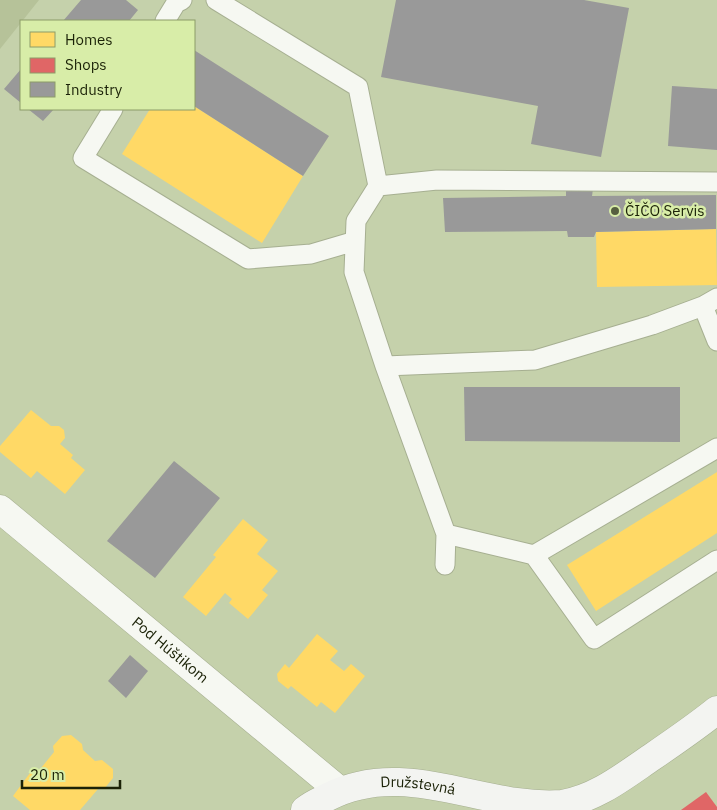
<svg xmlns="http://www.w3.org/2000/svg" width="717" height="810" font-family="'IBM Plex Sans',sans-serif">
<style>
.green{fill:#b6c299}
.homes{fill:#ffd966}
.shops{fill:#e06666}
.industry{fill:#999}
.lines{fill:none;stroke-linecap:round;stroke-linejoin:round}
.lane-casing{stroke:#a6af91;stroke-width:21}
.street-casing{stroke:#a6af91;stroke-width:29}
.secondary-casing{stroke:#a6af91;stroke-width:29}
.lane{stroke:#f6f8f2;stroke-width:19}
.street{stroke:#f6f8f2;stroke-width:28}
.secondary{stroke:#f3f4f1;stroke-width:28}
.poi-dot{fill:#565f40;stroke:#d8eda8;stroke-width:2}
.labels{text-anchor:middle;stroke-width:5;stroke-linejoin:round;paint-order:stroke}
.poi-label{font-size:15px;fill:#1b2207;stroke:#d8eda8;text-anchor:start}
.street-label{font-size:15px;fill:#1b2207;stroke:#d8eda8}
</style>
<rect width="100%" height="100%" fill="#c5d1ab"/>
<path class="green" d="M0,0H39L0,49Z"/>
<path class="homes" d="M194,106L303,176L262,243L122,154L150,109H194Z
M716,229L717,285L597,287L596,232Z
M31,410L51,426H59L64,430L65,438L60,444L73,455L71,458L85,470L65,494L37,471L31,478L0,452V446Z
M717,472V533L596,611L567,565Z
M243,519L268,540L257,554L278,571L262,590L268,595L248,619L229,603L232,599L225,593L206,616L183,597L216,557L213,555Z
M317,634L338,651L330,660L344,671L351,664L365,676L335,713L321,702L317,707L291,686L288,689L278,681L277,674L285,664L289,668Z
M71,735L82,744L83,750L95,761L102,760L113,769V778L104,789H98L80,810H30L13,796L30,773H37L54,752L53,746L62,736Z"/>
<path class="shops" d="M706,792L717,807V810H681Z"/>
<path class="industry" d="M81,0H126L138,10L129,21H63Z
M396,0H584L629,8L601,157L531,144L538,106L381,77Z
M194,50L329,136L303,176L194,106Z
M21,69V103L4,89Z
M672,86L717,89V150L668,146Z
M28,109H54L43,121Z
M566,189H593L592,196L716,195V229L596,232L594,237H568L567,231L445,232L443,198L566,196Z
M464,387H680V442L465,441Z
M174,461L220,498L155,578L107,541Z
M130,655L148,671L126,698L108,681Z"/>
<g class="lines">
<g class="lane-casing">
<path id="lane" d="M216,0L358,87L378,186
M165,21L176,3L182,0
M113,109L83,158L248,259L311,254L355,241
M703,306L717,341
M385,366L535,360L652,325L703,306L717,298
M446,534L534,555L717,448
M534,555L594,639L717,560
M445,565L446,534L385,366L354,272L356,221L378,186L437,180L717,182"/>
</g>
<g class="street-casing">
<g id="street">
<path id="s1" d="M0,509L340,791"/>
</g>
</g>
<g class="secondary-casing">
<g id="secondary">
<path id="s2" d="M305,810C312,804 320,801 328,797C405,757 483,810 562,804C597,798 624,776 652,757C674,742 696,727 717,710"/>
</g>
</g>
<use href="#lane" class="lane"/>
<use href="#street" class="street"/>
<use href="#secondary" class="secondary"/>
</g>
<circle class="poi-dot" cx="615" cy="211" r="5"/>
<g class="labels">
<g class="poi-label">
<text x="625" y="216">ČIČO Servis</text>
</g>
<g class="street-label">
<text dy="5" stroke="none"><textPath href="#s1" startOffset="221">Pod Húštikom</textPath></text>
<text dy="5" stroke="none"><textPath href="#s2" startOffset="119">Družstevná</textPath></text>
</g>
</g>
<rect x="20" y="20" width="175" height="90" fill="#d8eda8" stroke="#8c9c68"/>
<rect x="30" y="32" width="25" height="15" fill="#ffd966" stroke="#8c9c68"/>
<text x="65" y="45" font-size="15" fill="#1b2207">Homes</text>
<rect x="30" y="58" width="25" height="15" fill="#e06666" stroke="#8c9c68"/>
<text x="65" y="70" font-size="15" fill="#1b2207">Shops</text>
<rect x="30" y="82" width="25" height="15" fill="#999999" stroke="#8c9c68"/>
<text x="65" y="95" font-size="15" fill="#1b2207">Industry</text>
<path d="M22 780v8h98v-8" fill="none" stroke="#1b2207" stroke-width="2.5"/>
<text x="30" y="780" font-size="15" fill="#1b2207" stroke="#d8eda8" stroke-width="4" paint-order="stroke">20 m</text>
</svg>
